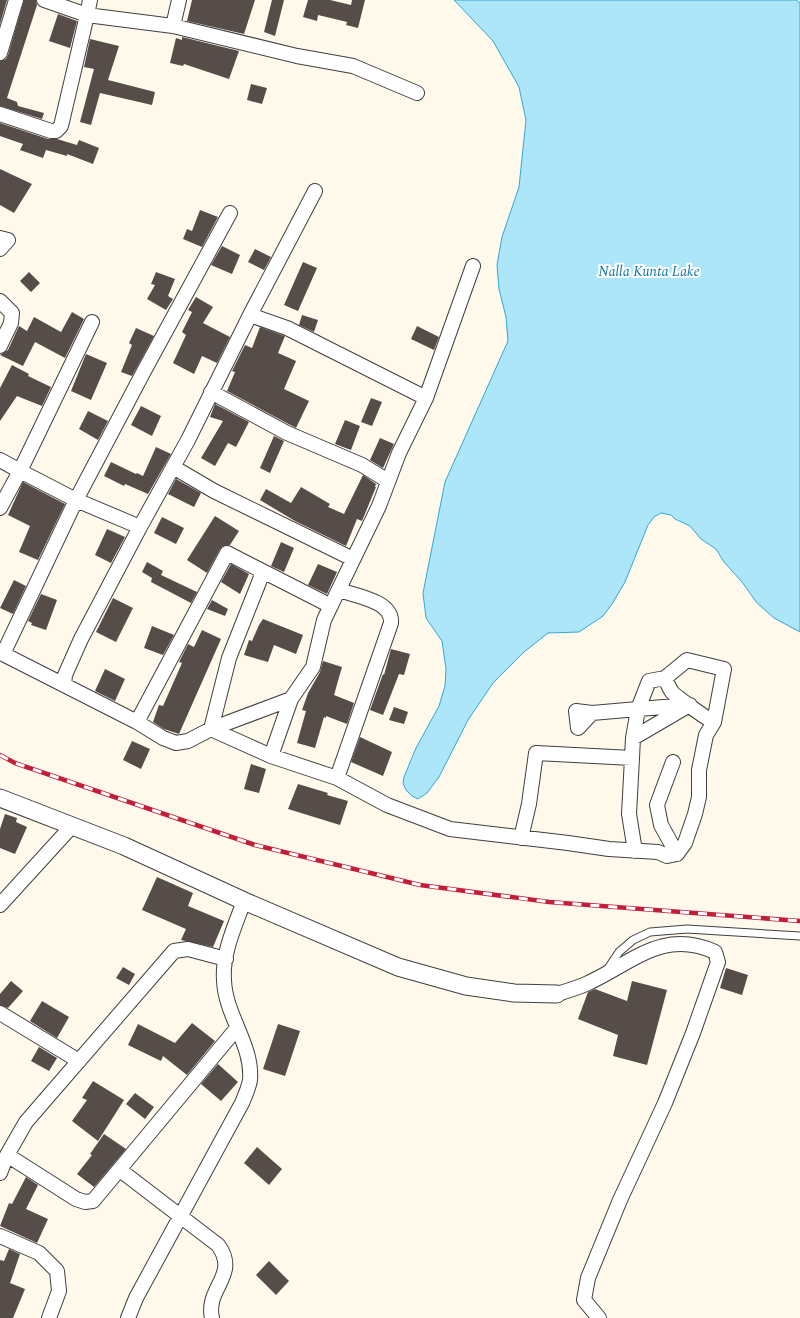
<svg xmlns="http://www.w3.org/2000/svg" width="800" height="1318" font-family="Spectral,serif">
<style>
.water{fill:#aee6f9;stroke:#31a7d4}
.building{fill:#564c48}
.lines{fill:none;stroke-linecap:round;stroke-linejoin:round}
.service-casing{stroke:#3f3f3f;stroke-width:9}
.minor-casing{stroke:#3f3f3f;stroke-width:16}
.tertiary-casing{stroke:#3f3f3f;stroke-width:19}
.service{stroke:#fff;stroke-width:7}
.minor{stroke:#fff;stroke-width:14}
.tertiary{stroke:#fff;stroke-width:17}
.rail-casing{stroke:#c31e39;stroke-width:4.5}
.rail{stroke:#fff;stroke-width:3;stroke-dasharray:9;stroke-linecap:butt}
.labels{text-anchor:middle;stroke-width:4;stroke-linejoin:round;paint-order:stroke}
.water-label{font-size:14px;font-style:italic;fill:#1075a4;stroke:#fff}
</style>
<rect width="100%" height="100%" fill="#fff9ec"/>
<path class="water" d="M454,0H796L800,3V632L774,618L757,603L742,582L724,562L716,549L701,539L690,526L675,519L671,515L661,513L654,517L648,525L625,582L612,604L603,616L579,632L548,633L524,652L493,683L468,720L439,777L427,793L418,799L412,796L406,790L403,783L404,777L416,748L439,706L445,686L446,669L442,641L426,618L423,593L445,482L508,341L506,317L499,289L497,265L502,237L519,187L526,120L519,87L493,41Z"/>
<path class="building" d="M0,0H7L0,24Z
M24,0H36L37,5L7,98L17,102L18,106L44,113L42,119L0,106V61L6,59L8,55Z
M192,0H255L244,34L187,21Z
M272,0H284L275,36L264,32Z
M308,0H330L351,5L352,0H365L358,28L346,25L347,22L318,15L317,21L303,17Z
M58,14L77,21L70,48L49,41Z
M182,37L239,51L229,79L184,64L183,66L170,63L176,38L182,40Z
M90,39L119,46L108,80L155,92L152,105L100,93L91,125L80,122L94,69L84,67Z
M251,84L267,88L262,104L247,100Z
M0,123L48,139H57L77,145L79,140L99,148L93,164L67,154V156L46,150L43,158L20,150L23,144L0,136Z
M0,169L32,184L14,213L0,205Z
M200,210L218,217L202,247L183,239L187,229L192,231Z
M222,246L240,255L232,274L211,265Z
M255,249L271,257L264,270L248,262Z
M303,262L317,268L298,311L284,305Z
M29,272L40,283L31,292L20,281Z
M156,272L175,279L168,296L173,299L166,310L147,299L155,285L151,284Z
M196,297L213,307L203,323L230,337L217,363L202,356L194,374L173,363L186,335L182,332L192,312L188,310Z
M72,312L84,319L65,358L35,342L23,366L0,355L8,350L19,326L27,331L34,317L61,332Z
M302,315L318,320L314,332L299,325Z
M417,326L439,337L434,350L411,339Z
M260,327L285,336L278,353L296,361L284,389L309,401L296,428L227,391L235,372L232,371L245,345L252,348Z
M136,328L154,336L132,376L121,372L132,345L129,343Z
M86,354L107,363L91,400L71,391Z
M12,365L29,374L28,376L51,387L42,406L17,396L0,421V388Z
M371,398L382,402L372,426L361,422Z
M215,404L249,422L236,447L228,443L215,466L201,458L223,421L210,417Z
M141,406L161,416L152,436L131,425Z
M88,411L108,421L98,440L79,429Z
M345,420L360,426L351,450L335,444Z
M274,436L284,441L270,473L260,468Z
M380,438L394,444L383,468L370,460Z
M156,447L171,454L148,494L125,484L124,486L104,476L111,462L136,474L137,473L143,476Z
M363,475L376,484L375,487H376L362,521L357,519L346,546L295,521L260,500L266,489L291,503L301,487L330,504L328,507L344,514Z
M176,479L201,493L194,507L168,494Z
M23,482L65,504L38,560L19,552L30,526L8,515Z
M215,516L239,531L230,545L223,546L220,549L207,573L187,560Z
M162,517L184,528L176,544L154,533Z
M107,529L125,537L111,563L95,555Z
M281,542L294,548L284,572L271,566Z
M147,562L163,571L161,575L197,592L191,603L151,582L152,578L142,572Z
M231,564L249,574L240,594L221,582Z
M318,564L337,572L327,594L308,585Z
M14,580L26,586L13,614L0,608Z
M41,594L57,600L46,630L31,625L32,623L28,621Z
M113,598L133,608L116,642L96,632Z
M212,600L228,609L225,616L207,609Z
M263,619L303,635L296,654L274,645L268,662L244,655L249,640L252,641L259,625Z
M152,626L174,635L163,655L144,648Z
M202,630L221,639L179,734L164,729L153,722L159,705L163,706L182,663L179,662L188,644L194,647Z
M391,649L410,654L404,675L399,674L383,715L370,710L383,674L384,675Z
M323,661L342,667L334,695L354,703L347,724L326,716V718L324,717L315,748L297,743L306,711L302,710L308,693L320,672Z
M105,669L125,679L115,701L95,691Z
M394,707L408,712L404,724L389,720Z
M360,737L392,752L383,776L351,762Z
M132,741L150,749L141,769L123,760Z
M251,764L266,769L259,793L244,789Z
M298,784L328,793L327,795L348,801L340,825L288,809Z
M5,814L17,818L16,822L27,827L15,854L0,848V829Z
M157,877L193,893L188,906L224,921L213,947L181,940L186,929L142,910Z
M123,967L135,974L129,985L116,978Z
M726,968L748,975L742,995L720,988Z
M11,981L23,991L8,1008L0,1005V994Z
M632,981L667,990L647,1065L613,1056L618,1035L578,1019L588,992L595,989L627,1001Z
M42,1001L69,1017L57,1038L30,1021Z
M192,1023L215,1041L187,1075L163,1056L161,1061L128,1045L138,1024L175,1043Z
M278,1024L300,1031L285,1076L263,1069Z
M39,1047L57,1058L49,1071L31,1061Z
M218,1064L238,1082L221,1101L201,1084Z
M93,1081L124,1100L98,1141L72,1121L87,1100L82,1098Z
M135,1093L154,1107L145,1119L126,1104Z
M104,1134L126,1149L94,1187L77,1174L92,1155L90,1154Z
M257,1147L282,1169L269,1185L244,1163Z
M26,1177L38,1185L26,1209L48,1219L37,1243L0,1226L9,1203L12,1204Z
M9,1249L20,1254L10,1283L25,1289L13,1318H0V1260L4,1261Z
M269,1261L289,1281L276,1295L256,1275Z"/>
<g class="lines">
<g class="service-casing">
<path id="service" d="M607,970L619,952L633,940L650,932L687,929L800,936"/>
</g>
<g class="minor-casing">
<path id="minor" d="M44,0L87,15L90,0
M173,26L179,0
M0,53L16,0
M0,114L51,131H56L61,126L87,15L173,26L297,56L353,66L417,93
M0,238L8,240L0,249
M0,301L12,313L11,323L0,346
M250,315L315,191
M92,322L20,471L76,500L144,371L230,213
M211,392L287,433L362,465L388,481
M0,460L20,471L0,508
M173,467L214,491L353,559
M140,527L188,440L250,315L287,328L426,398
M0,653L3,654L76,500L140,527L81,639L65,675L64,685
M3,654L137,722L163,738L176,743L188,741L211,729L271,756L337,778L387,805L450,829L568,843L609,849L658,852L667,856L677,854L685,843L695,814L699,797V770L706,735L714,722L724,669L687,660L665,678L649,681L638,709L690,705
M665,678C667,682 669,688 672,692C675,696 710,721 714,722
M592,713L578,728L576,711L592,713L638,709L633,738L632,758
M137,722L227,553L331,606
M211,729L229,658L263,572
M211,729L291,699
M633,738L686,707
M271,756L291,699L313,667L324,620L379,506L399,453L426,398L473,266
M673,762L657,805L661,825L677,854
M337,778L391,623C393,601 356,596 339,590
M521,838L529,804L536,753L632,758L629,814L635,851
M0,905L72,826
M557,994C567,991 577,988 586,984C631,964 662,928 715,952L718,962L693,1033L665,1103L620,1200L588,1278L584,1300L599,1318
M0,1013L79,1061
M7,1155L76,1199L85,1202L93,1201L237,1028
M120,1170L218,1245C240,1275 205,1288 212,1318
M0,1173L7,1155L26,1122L174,951L188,949L226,959
M0,1236L39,1253L57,1271L59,1291L49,1318
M128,1318L136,1298L242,1103C245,1096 249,1087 250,1080C253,1045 225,1015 224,980C222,953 235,926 244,901"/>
</g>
<g class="tertiary-casing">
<path id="tertiary" d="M0,798L124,846L244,901L398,967L466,986L514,993L557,994"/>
</g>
<use href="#service" class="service"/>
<use href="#minor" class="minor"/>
<use href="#tertiary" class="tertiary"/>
<g class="rail-casing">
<path id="rail" d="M0,755L15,763L255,845L420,885L549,902L800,921"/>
</g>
<use href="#rail" class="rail"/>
</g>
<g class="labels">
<g class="water-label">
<text x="649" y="276">Nalla Kunta Lake</text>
</g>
</g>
</svg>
